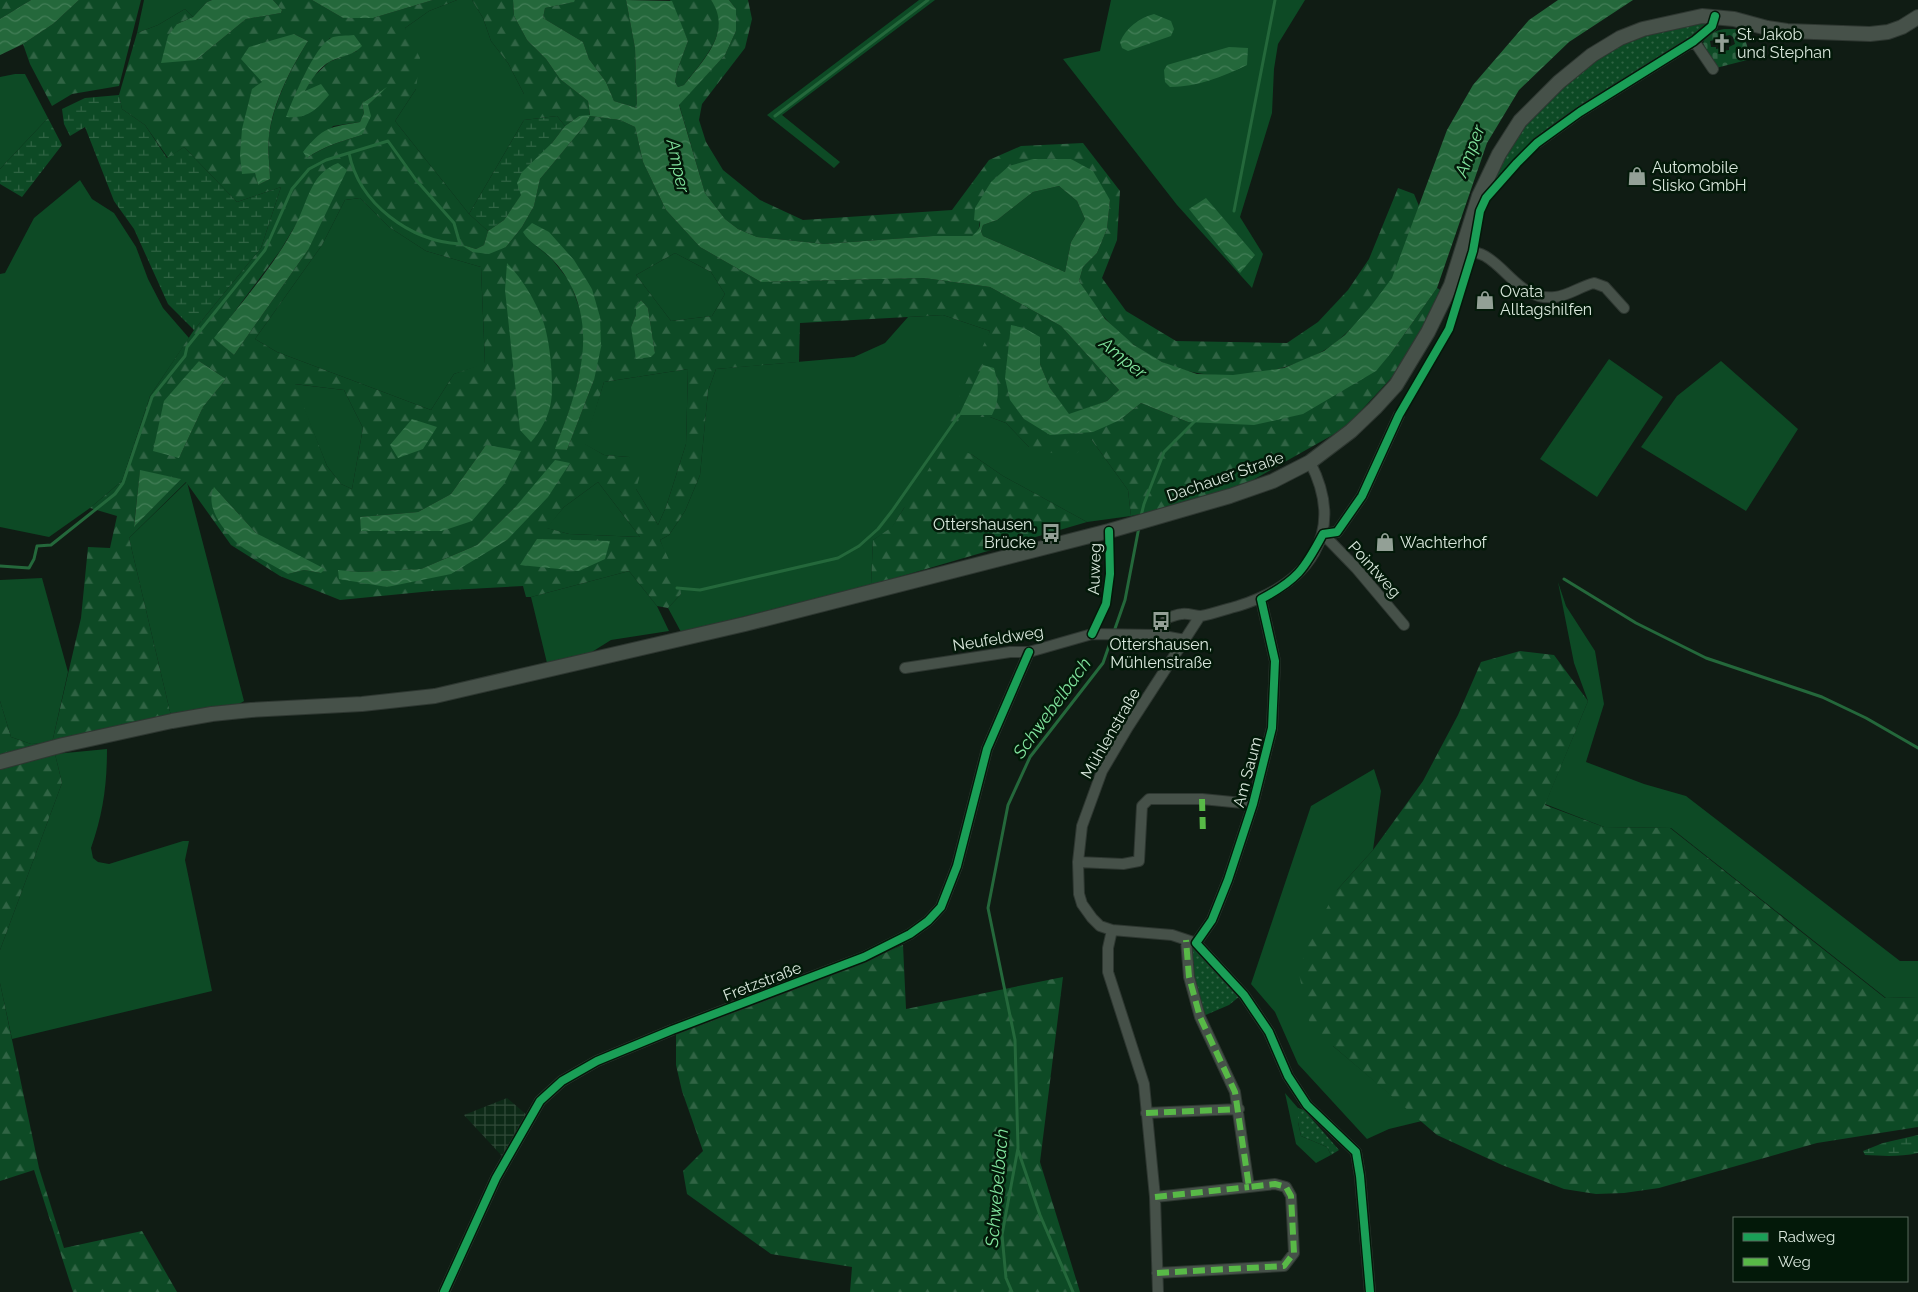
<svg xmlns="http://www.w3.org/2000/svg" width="1918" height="1292" font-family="Raleway,sans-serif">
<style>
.industrial{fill:url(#industrial-grid)}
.grass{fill:#0d4a25}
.forest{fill:url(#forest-firs);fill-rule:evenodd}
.wetland{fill:url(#wetland-marsh)}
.cemetery{fill:url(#cemetery-stones);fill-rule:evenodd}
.park{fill:url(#park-dots)}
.water{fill:url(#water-waves);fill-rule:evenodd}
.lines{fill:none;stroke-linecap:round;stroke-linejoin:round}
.stream{stroke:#24683b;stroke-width:3}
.minor-casing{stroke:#2e3731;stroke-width:12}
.secondary-casing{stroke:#2e3731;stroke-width:16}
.minor{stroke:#465149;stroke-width:10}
.secondary{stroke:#465149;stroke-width:14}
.quiet{stroke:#58b947;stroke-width:6;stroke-dasharray:12 6;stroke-linecap:butt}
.cycleway-casing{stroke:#031909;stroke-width:11}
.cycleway{stroke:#1a9f57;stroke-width:8}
.labels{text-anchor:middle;stroke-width:5;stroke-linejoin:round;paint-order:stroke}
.poi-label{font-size:16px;fill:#d9e7dc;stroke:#031909;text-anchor:start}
.street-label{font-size:16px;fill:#d9e7dc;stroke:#031909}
.water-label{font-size:18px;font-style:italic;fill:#81e39d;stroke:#031909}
</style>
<defs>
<pattern id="industrial-grid" width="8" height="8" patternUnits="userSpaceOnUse" patternTransform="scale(1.25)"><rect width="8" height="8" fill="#0d2a17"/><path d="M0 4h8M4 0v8" fill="none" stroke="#304938"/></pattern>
<pattern id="forest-firs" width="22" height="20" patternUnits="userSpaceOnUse" patternTransform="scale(1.25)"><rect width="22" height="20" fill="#0d4a25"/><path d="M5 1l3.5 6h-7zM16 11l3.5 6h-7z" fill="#306444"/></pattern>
<pattern id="wetland-marsh" width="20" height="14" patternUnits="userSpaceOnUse" patternTransform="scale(1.25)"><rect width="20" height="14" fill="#0d4a25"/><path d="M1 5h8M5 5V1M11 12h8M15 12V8" fill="none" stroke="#306444"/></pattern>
<pattern id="cemetery-stones" width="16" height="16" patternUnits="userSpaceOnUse" patternTransform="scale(1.25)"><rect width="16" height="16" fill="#0d4a25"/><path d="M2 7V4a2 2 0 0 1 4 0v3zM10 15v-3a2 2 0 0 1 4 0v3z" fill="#306444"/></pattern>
<pattern id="park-dots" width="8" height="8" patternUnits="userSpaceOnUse" patternTransform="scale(1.25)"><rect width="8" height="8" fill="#0d4a25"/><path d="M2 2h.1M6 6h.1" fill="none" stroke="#306444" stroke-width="1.8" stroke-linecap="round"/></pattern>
<pattern id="water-waves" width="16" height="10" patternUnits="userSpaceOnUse" patternTransform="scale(1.25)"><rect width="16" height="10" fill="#24683b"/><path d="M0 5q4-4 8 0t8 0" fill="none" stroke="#437e57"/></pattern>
</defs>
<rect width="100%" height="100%" fill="#101c14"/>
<path class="industrial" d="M507,1098L528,1116L502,1156L464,1115Z"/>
<path class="grass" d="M144,0H212L207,2L193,17L185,9L158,25L137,33Z
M457,0H472L483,18L491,41L508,63L524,94V120L469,214L395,121L416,89L405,28L429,11Z
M919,0H935L782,115L840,162L834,168L767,115Z
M1111,0H1305L1278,44L1274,69L1272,113L1240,217L1263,254L1252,288L1177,205L1063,59L1100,51Z
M15,74H25L48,118L0,169V77Z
M80,180L92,199L114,213L136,247L148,279L163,308L189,338L150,396L122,481L90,508L49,537L0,527V274L5,273L34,218Z
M1059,186L1077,201L1085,219L1071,242L1065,272L983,236L981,231L983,225L997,220L1033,192Z
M360,198L389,227L426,251L481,267L485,364L454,374L431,410L277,352L255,339L322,245L345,200Z
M675,253L711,272L725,294L712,316L671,321L636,275Z
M943,315L990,331L961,417H990L1006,423L1029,447L1091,439L1128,490L1131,516L1087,522L1003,476L971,454L904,508L892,528L873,540L871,585L681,632L668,608L681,594L660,540L669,535L685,511L700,475L708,391L716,369L854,357L885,343L908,317Z
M1609,359L1663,397L1597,497L1540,459Z
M1721,361L1798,429L1746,511L1641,447L1677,396Z
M688,369L686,444L666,507L658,525L636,489L629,457L604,455L584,444L604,382Z
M294,384L344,390L363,428L352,489L341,484L327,466Z
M187,482L244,701L236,706L171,716L129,538Z
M598,482L640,537L569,534L546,528L564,507Z
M629,571L657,606L669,631L611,640L587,655L547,663L531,597Z
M42,578L68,672L52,743L31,744L11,737L0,701V580Z
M1558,582L1566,606L1595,651L1604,704L1586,762L1644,784L1686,796L1900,961H1918V997L1886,998L1671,828L1604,827L1545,804L1588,701L1574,663Z
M107,749C107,785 103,814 91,848L93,858L98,862L109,864L183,841H189L185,860L212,991L12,1039L0,983V950L62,783L55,754Z
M1374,769L1381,791L1373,850L1337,890L1333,1046L1422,1121L1389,1129L1367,1139L1298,1064L1275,1012L1251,984L1311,806Z
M1285,1093L1298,1108V1122L1301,1136L1327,1147L1331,1155L1316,1163L1296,1144Z"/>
<path class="forest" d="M0,0H31L0,19Z
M79,0H141L119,86L72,94L52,106L30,64L23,44L53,24Z
M273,0H312L343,18H373L433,0H457L429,11L405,28L420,58L416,89L395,121L469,214L488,231L484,245L476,249L463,245L472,252L506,247L522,227L534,206L540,179L585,125L590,116H579L565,126L557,116L524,120V94L508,63L491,41L483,18L472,0H513L514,16L527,40L546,59L560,79L588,101L590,116L620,120L635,127L643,162L666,210L700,247L761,282L924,278L990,287L1061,326L1119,390L1107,401L1069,415L1050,388L1040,364V337L1024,419L1120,420L1141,403L1188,422L1391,353L1437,288L1444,292L1394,375L1345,428L1228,494L1131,516L1128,490L1091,439L1072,458L1029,447L1006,423L990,417H961L953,429L947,423L990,331L943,315L800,323L799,362L716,369L708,391L700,475L685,511L669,535L660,540L680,584L681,594L668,608L657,606L629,571L531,597H526L523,586L432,591L340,600L280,576L231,545L186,482L129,538L171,716L55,754L62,783L0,950V701L11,737L31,744L52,743L81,618L88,547L110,548L117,516L90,508L122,481L150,396L194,330L261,248L281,187L237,202L184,147L168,158L145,125L122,109L119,95L137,33L158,25L185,9L193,17L177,24L196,60L246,19L281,13L282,10ZM294,34L308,41C290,70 274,101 269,135C267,149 270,165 270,179L258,185L255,172L262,82ZM330,38L357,51L329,62L313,77L288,117C298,86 308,63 330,38ZM384,89L368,105L362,135C342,141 325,146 307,158L333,126L360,122L364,113L362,103ZM360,198L389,227L426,251L481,267L485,363L454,374L431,410L277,352L255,339L322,245L345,200ZM298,221L308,250L234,355L215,338L280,251ZM528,240L592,289L594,380L567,450L556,448L574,397L584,354L583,318L570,282L551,258ZM675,253L711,272L725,294L712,316L671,321L636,275ZM641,300L648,308L655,353L631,327L636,315V306ZM199,361L226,379L203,407L179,458ZM688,369L686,444L666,507L658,525L636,489L641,472L629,457L604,455L585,444L604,382ZM295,384L344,390L363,428L352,489L341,484L327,466ZM486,445L442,531H362L360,517L418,512L451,494ZM140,471L180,479L135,526L134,525ZM598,482L640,537L569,534L547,528L564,507ZM214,487L256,533L321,573L304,570L288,574ZM517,505L507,540L387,587L338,571L358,572L421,569L477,545Z
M575,0H626L635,48L637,108L614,101L606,82L589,59L583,42L543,18L545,8L573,2Z
M670,0H711C714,4 718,9 719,13C724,40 699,65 684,85L678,87L675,82L677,71L688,41Z
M729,0H748L752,19L745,48L702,104L699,120L706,142L723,170L760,200L803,220L952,210L989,160L1021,146L1083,143L1120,191L1117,240L1102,278L1126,311L1176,341L1287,343L1318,322L1348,290L1369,259L1398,188L1414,194L1419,206C1411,229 1404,255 1393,277C1381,298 1344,340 1323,351C1276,377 1211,385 1162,362C1142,352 1119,335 1105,318C1095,307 1087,293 1079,281L1083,267L1097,253L1107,229L1110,200L1071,159L980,221L978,232L972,236H933L824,244L757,237L738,229L725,219L705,193L679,104L725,55L736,31V9Z
M944,445L971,454L1003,476L1087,522L871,585L873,540L892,527Z
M1520,651L1554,655L1588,701L1545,805L1604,827L1670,828L1885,998L1918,997V1127L1817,1143L1659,1188L1624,1193L1596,1194L1564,1189L1502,1165L1437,1135L1333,1046L1309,1021L1299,974L1307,943L1337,890L1373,850L1423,781L1458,715L1481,662Z
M903,945L906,1009L1063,977L1040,1162L1080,1292H850L852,1267L771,1254L687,1194L683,1171L703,1151L682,1091L676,1065V1034Z
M0,983L39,1168L64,1248L142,1231L177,1292H73L34,1170L0,1181Z"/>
<path class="wetland" d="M119,95L122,109L145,125L167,158L184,147L237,202L281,187L261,248L194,330L168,304L134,229L114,201L85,127L70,136L64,124L62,109L85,98Z
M557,116L565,126L552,143L522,194L504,220L488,231L469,214L524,120Z
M48,118L62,145L22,197L0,184V169Z
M1918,1135V1153C1900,1157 1883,1156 1865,1155L1863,1151L1883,1143Z"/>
<path class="cemetery" d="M1724,29H1742L1751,59L1716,68L1703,43C1706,34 1715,31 1724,29ZM1730,35L1733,37L1735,44L1729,47V50L1723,51L1722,48L1716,49V47H1711L1710,41L1714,40V38Z"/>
<path class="park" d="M1701,23H1705L1704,29L1535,140L1489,188C1493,178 1497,167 1502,157C1525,114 1598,48 1645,34C1663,28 1683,26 1701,23Z
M1188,942L1195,945L1240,996L1229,1005L1201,1017Z
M1298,1108L1304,1110L1339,1150L1331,1155L1327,1147L1301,1136L1298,1122Z"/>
<path class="water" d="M31,0H79L53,24L23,44L0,55V19Z
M212,0H273L282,10L281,13L246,19L196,60L161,63L168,36L177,24L193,17L207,2Z
M312,0H433L373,18H343Z
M513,0H575L574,2L545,8L543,18L583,42L589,59L606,82L614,101L637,108L635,48L626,0L672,1L688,41L677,71L675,82L678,87L684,85C703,60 733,32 711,0H729L736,9V31L725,55L679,105L705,193L725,219L738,229L757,237L824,244L933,236H972C977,232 981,228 980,221L974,220L975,208L991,182L1009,166L1033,159H1071L1093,171L1110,200L1107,229L1097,253L1083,267L1079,281L1105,319L1134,345L1162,362L1197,374L1233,375L1284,368L1324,351L1345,335L1371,306L1392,278L1447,130L1473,85L1529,20L1558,0H1633L1569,42L1519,90L1487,143L1437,288L1391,353L1376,371L1303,414L1254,425L1188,422L1141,403L1120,420L1093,432L1050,435L1024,419L1010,400L1005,378L1011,325L1024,328L1040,337V364L1050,388L1069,414L1107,401L1119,390L1061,326L990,287L924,278L761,282L700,247L666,210L643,162L635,127L620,120L590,116L585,125L540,179L534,206L522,227L506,247L489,254L472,252L460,244L476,249L484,245L488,231L504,220L521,195L517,183L522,172L552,143L565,126L579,116L590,115L588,101L560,79L546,59L527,40L514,16ZM1059,186L1077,201L1085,219L1071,242L1065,272L983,236L981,231L983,225L997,220L1033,192Z
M1154,14L1171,21L1174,29L1171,36L1128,51L1122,48L1120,42C1126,28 1139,18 1154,14Z
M294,34L308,41C290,70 273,102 269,136C267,150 270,165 270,179L258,185L255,173L242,174L240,155L242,129L252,89L262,82L241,59L249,47Z
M354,35L362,46C354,55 342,56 331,61C319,67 311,80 305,91L321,84L329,95C316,110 308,119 286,117C293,99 314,47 331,38C336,35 348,36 354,35Z
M1229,47L1248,48L1247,65C1222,77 1197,87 1170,87L1165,82L1164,70L1167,65Z
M387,87L368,105L371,116L362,135C342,141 324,146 307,158L303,152C323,127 330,127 360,122L364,113L362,103Z
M338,163L347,170L308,250L234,355L214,338C243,300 277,263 298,220C309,197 312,173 338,163Z
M1206,198L1255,255L1240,273L1189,209Z
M532,223L549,232L574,260L592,289L600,317L601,347L594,380L567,450L555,449C575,396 599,337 569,282C565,274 557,264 551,258C542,248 530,244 523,232Z
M507,263C523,280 535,300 543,321C550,340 554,381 551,402C549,416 540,432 531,442L520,430L505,290Z
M641,300L648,308L655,353L651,357L636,359L631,327L636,315V306Z
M199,361L226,379L203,407L179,458L153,451L164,401Z
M983,365L994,368C999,386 1000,399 992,415H959Z
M412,419L437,427L423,449L398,458L390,445Z
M486,445L521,451L504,484L472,521L442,531H361L360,517L418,512L451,494Z
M555,460L570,463L548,497L507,540L451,574L387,587L339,579L338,570L358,572L421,569L477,545L517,505Z
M140,470L181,479L134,527Z
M214,487L256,533L325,569L321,573L304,570L288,574C275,566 244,551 235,541C221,527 205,506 214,487Z
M537,539L610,541L605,559L579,571L520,565Z"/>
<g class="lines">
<path class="stream" d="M775,116L928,0
M1234,211L1275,0
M1141,516L1144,504L1164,452L1196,420
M0,566L29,568L34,559L37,546L51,545L115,494L123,483L152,397L185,356L187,347L265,250L292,189L309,169L326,160L388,141L416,180L454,223L460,244C410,241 359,204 349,153
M1564,579L1636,623L1706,658L1822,697L1866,718L1918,748
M677,588L700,590L838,558L859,546L878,529L892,511L959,415
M1018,1150L1040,1215L1073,1292
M1012,1292L1006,1278L1002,1235L1018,1148L1015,1040L988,908L1008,805L1030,757L1103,663L1125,600L1139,527"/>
<g class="minor-casing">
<path id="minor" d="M1694,41L1713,69
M1537,143L1580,112L1694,41L1712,26L1715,16
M1462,250C1470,251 1478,252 1485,256C1509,270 1522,301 1555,297C1568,296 1581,286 1594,283L1605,287L1624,308
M1323,534L1337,532L1362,496L1399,415
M1323,534L1356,568L1404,625
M1158,635L1167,618C1172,617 1177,614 1182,614C1188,613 1195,616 1201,616C1213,614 1226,609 1238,606C1308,584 1347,534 1310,462
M905,668L1010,652H1029L1092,634L1158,635L1185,640
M1078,862L1123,864L1139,861L1142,806L1149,799H1202L1253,804
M1112,930L1172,935L1196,943L1244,995L1269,1032L1288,1076L1307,1105L1356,1152L1360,1176L1370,1292
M1196,943L1212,920L1228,880L1253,804L1272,728L1275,661L1261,599
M1146,1113L1239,1109
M1155,1197L1249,1187
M1157,1273L1284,1266L1294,1253L1291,1196L1286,1187L1275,1184L1249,1187L1235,1092L1200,1017L1189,977L1186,940
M444,1292L496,1178L540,1101L562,1081L597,1061L672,1030L864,957L910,934L928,921L941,907L957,866L987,749L1029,652
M1158,1292L1155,1197L1144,1084L1108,972V948L1112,930L1100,926L1092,918L1082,904L1079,894L1078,862L1082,826L1102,771L1128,727L1200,616"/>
</g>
<g class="secondary-casing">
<path id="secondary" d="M0,762L63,745L172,721L212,714L251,710L362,704L435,696L745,624L1109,531L1230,496L1273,481L1310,462L1351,431L1375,408L1396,385L1428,332L1451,285L1479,196L1499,154L1520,121L1559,82L1592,55L1620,38L1643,29L1702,16L1734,19L1767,28L1787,31L1870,34L1888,32L1902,27L1918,17"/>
</g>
<use href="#minor" class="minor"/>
<use href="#secondary" class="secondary"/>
<path class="quiet" d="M1202,799L1203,835
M1146,1113L1239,1109
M1155,1197L1249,1187
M1157,1273L1284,1266L1294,1253L1291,1196L1286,1187L1275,1184L1249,1187L1235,1092L1200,1017L1189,977L1186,940"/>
<g class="cycleway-casing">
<path id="cycleway" d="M1092,634L1106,604L1110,574L1109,531
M444,1292L496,1178L540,1101L562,1081L597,1061L672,1030L864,957L910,934L928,921L941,907L957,866L987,749L1029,652
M1370,1292L1360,1176L1356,1152L1307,1105L1288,1076L1269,1032L1244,995L1196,943L1212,920L1228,880L1253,804L1272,728L1275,661L1261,599C1297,580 1304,570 1323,534L1337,532L1362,496L1399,415L1449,329L1473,251L1480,211L1486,198L1517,163L1537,143L1580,112L1694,41L1712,26L1715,16"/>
</g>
<use href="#cycleway" class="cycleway"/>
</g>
<defs>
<g id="church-bare" transform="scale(1.5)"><path d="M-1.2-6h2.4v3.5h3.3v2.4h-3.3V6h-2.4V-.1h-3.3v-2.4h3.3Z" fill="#93a096" stroke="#031909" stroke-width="2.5" paint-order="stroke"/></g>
<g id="shop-bare" transform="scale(1.5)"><path d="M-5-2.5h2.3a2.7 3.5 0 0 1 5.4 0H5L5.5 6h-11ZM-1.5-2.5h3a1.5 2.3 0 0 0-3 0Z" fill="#93a096" stroke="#031909" stroke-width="2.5" paint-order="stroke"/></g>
<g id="bus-bare" transform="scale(1.5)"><path d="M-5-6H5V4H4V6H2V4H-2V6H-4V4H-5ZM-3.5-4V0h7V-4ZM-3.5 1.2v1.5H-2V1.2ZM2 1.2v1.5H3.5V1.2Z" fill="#93a096" stroke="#031909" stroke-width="2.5" paint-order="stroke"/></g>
</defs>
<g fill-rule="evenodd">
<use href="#church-bare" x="1722" y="43"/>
<use href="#shop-bare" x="1637" y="176"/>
<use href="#shop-bare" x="1485" y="300"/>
<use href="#bus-bare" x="1051" y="533"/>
<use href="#shop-bare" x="1385" y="542"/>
<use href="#bus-bare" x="1161" y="621"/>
</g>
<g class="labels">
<g class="poi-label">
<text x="1737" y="40">St. Jakob<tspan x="1737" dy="18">und Stephan</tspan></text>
<text x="1652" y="173">Automobile<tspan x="1652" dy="18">Slisko GmbH</tspan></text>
<text x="1500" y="297">Ovata<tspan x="1500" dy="18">Alltagshilfen</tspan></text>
<text x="1036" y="530" text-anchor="end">Ottershausen,<tspan x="1036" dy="18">Brücke</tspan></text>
<text x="1400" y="548">Wachterhof</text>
<text x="1161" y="650" text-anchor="middle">Ottershausen,<tspan x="1161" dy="18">Mühlenstraße</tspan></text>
</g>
<g class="street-label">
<text transform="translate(1225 476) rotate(-19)" y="6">Dachauer Straße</text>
<text transform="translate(1094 569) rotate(-88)" y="6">Auweg</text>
<text transform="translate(1375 569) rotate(48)" y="6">Pointweg</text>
<text transform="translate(998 638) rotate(-9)" y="6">Neufeldweg</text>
<text transform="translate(1110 733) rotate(-60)" y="6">Mühlenstraße</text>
<text transform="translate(1247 772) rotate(-75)" y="6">Am Saum</text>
<text transform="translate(762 981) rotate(-21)" y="6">Fretzstraße</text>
</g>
<g class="water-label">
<text transform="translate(1470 151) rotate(-69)" y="6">Amper</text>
<text transform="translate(678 166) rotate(78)" y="6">Amper</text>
<text transform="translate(1123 358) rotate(39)" y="6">Amper</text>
<text transform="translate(1052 708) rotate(-54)" y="6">Schwebelbach</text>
<text transform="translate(997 1188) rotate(-85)" y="6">Schwebelbach</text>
</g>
</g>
<rect x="1733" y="1217" width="175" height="65" fill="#031909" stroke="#596b5d"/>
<rect x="1743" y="1233" width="25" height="8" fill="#1a9f57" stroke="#596b5d"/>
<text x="1778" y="1242" font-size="15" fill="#d9e7dc">Radweg</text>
<rect x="1743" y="1258" width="25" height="8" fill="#58b947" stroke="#596b5d"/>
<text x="1778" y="1267" font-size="15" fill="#d9e7dc">Weg</text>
</svg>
